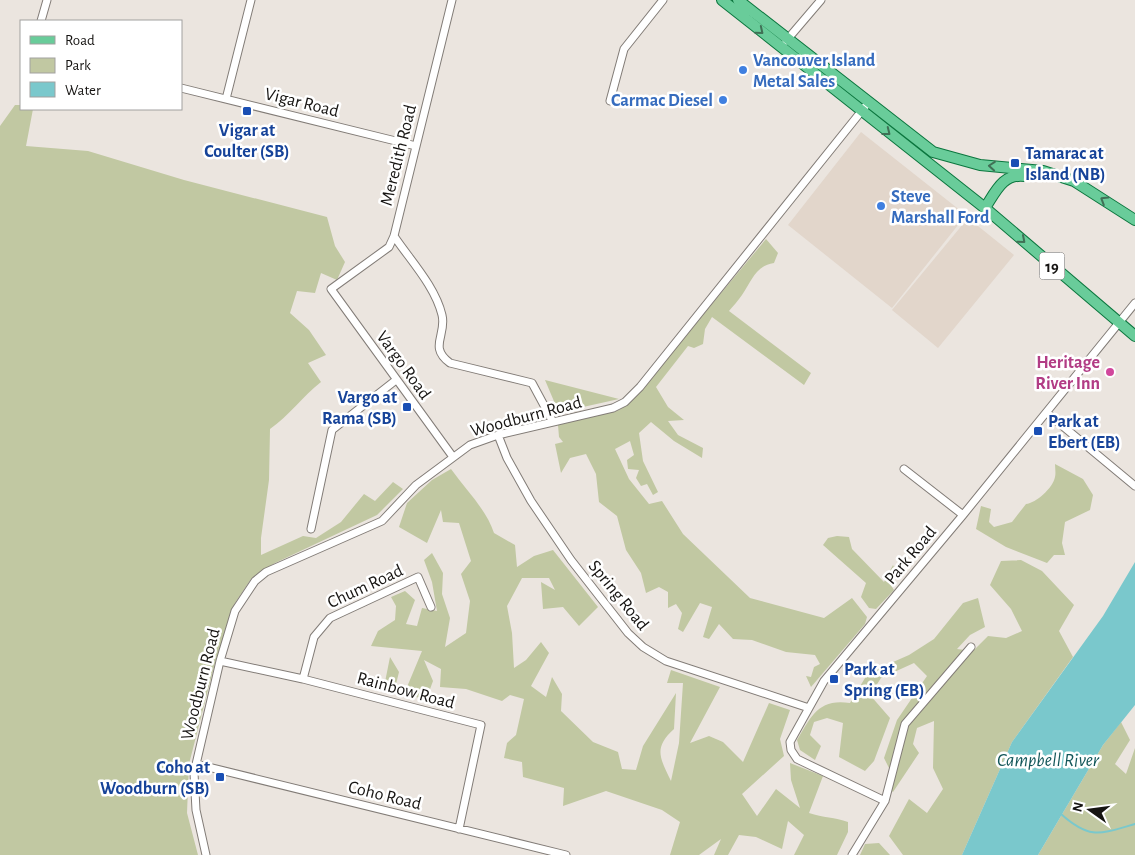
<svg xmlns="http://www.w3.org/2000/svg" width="1135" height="855" font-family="'Alegreya Sans',sans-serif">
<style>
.built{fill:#e2d6cb}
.green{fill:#c1c8a2}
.water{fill:#7ac8cc}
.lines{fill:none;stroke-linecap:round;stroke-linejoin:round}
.stream{stroke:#7ac8cc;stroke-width:2}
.street-casing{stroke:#827c77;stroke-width:9}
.primary-casing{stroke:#0b763e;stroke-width:12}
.street{stroke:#fff;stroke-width:7}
.primary{stroke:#69cc9a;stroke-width:10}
.oneway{stroke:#407056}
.shop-dot{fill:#3f7fe0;stroke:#fff;stroke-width:2}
.transit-dot{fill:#1a4fb4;stroke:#fff;stroke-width:2}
.hotel-dot{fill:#d1479c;stroke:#fff;stroke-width:2}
.labels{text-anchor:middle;stroke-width:5;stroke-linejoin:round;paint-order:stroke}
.shield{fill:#fff;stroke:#5c5a59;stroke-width:1}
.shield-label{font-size:16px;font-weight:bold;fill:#161412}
.shop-label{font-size:18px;font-weight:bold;fill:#366cbe;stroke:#fff;text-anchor:start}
.street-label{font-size:18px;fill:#161412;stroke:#fff}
.transit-label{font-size:18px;font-weight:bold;fill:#164399;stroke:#fff;text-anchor:start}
.hotel-label{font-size:18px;font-weight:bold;fill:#b23c85;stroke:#fff;text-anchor:end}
.water-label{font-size:19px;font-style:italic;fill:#13575a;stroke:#fff}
</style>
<rect width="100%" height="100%" fill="#ebe5df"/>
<path class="built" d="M861,132L966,215L892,308L788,225Z
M968,218L1014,255L938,348L892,310Z"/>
<path class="green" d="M15,105H21V109H33L26,146L88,151L184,180L327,217L335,246L345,262L337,280L321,273L315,293L297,291L290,313L309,330L326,355L308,363L321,382C302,397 289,416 270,429L269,480L261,538V555L303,536L316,538L341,522L364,494L375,501L393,482L403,489L377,515L275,563L251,579L235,603L215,663L189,764L187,813L198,855H0V126Z
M766,239L778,253L774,263C755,266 752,281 742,295C738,301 733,306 729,311L811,373L804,385L712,317L705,329L703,344L694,348L688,346L656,387L668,407L684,420L668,421L678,435L703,448L702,458L674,441L651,422L639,433L643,461L658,492L653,495L647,484L641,486L636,478L639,470L628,469L627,460L634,455L630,441L615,449L629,479L649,504L662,501L683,534L750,598L824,618L852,598L867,617L865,624L811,687L806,676L811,677L814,667L820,664L815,655L786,652L752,640L733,639L719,624L709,639L703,637L712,607L700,603L683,632L678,629L682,613L676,604L668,608V592L659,587L646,593L641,573L626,550L617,516L599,502L596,474L586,454L570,458L561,473L555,444L563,442L559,437L558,425L619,410L633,399Z
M545,380L619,399L565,411L556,406Z
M1055,464L1083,479L1093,495L1090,510L1065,522L1062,543L1065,555H1054L1047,563L1006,547L976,529L981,506L991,509L989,522L994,527L1012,522L1026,504C1036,503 1053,488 1055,477C1056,473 1055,468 1055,464Z
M451,469C466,490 486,509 494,533L515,545L517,567L534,556L553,550L598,607L579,626L563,607L543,609L541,582L555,590L549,578H522L507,606L512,633L514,668L526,660L541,642L549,653L531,686L546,697L552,677L562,694L561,711L593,742L618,752L622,769L636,770L643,746L676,693L674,729C653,748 660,758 671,781L679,743L683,683H667L671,670L720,687L690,743L709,736L723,742L743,762L769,703L790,710L780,739L784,756L742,794L757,816L776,789L800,808L791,780L790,763L823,776L809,813C823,818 835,817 848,822V832L837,855H794L804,835L788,821L782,849L756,837L739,835L728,855H714L721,839L699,855H670L680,822L662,810L606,791L563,806L564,788L523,777L522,762L504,758L507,743L516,735L524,699L510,695L502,701L466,689L440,687L441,669L424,660L433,681L426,700L384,687L390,657L399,672L396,684L407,687L422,651L371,646L378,631L395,620L396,606L391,597L405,591L415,600L406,624L417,626L422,608L437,611L432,582L424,560L432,553L443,573L442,594L450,618L445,647L466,633L470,601L461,574L471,561L459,523L443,522L441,510L427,543L399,527L407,503L432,480Z
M837,536L849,537L852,549L884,582L893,565L896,572L890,584L894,590L876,609L869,608L861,597L866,583L823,545L828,538Z
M1021,560L1042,571L1074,605L1059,631L1073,657L1012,742L962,855H903L889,836L909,799L927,813L943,789L933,768L934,721L917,728L913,744L919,753L893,792L886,786L890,770L884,758L897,720L927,676L914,663L881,678L870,695L890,718L874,761L865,771L839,757L843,723L827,718L814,722L810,735L821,746L815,760L800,750L797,740C811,717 818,698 850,703L868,673L909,655L934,639L963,603L978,598L985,627L970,635L957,649L973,651L988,636L1006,638L1022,631L1011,609L990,585L1001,561Z
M1121,722L1130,740L1115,764L1126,774L1135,748V855H1038L1103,745Z
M879,843L890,855H860L865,844Z"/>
<path class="water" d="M1135,562V705L1103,745L1038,855H962L1012,742L1103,616Z"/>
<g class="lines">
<path class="stream" d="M1061,814C1090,840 1100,834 1135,824"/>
<g class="street-casing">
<path id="street" d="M452,0L394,236L389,247L331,289L453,457
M41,21L47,0
M786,41L821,0
M181,88L416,146
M226,99L251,0
M610,101L624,49L663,0
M394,236C410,260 435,286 442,315C447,335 428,347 450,363L532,383L553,422
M1047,413L1135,486
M498,435L507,458L531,501L571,560L628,633L643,647L666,661L809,708
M904,469L963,515
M311,529L332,430L396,380
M220,661L303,679L481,725L459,829
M303,679L314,637L330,618L418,577L431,607
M196,764L566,855
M885,801L797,759L791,750L790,742L824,681L963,515L1135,303
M206,855L196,810L194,773L220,661L235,611L255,581L266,572L382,521L416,485L470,445L498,435L613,408L625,402L640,387L868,103
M852,855L885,801L905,724L971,647"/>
</g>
<g class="primary-casing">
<path id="primary" d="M722,0L985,208L1135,336
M738,0L933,152L980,165L1043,171L1074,181L1135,220
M985,208C996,191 1003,173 1025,176"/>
</g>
<use href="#street" class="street"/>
<use href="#primary" class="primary"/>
</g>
<defs><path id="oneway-chevron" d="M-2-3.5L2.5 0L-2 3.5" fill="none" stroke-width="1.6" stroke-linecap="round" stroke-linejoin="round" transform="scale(1.25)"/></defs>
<g class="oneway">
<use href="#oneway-chevron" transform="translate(760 31) rotate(39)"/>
<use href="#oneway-chevron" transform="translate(887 132) rotate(38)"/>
<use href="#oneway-chevron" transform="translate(992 166) rotate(-175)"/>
<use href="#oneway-chevron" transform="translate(1104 200) rotate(-148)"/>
<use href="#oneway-chevron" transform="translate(1022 240) rotate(41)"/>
</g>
<g class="shop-dot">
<circle cx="743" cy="70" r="5"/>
<circle cx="723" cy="100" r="5"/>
<circle cx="881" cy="206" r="5"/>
</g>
<g class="transit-dot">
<rect x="242" y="106" width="10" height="10" rx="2.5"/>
<rect x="1010" y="158" width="10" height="10" rx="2.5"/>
<rect x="402" y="402" width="10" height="10" rx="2.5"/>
<rect x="1033" y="426" width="10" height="10" rx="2.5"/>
<rect x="829" y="674" width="10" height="10" rx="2.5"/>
<rect x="215" y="772" width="10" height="10" rx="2.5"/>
</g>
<circle class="hotel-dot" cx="1110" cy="372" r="5"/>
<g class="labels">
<rect class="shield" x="1039.5" y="252.5" width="25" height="27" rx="4"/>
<g class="shield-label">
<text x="1052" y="272">19</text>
</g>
<g class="shop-label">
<text x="753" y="66">Vancouver Island<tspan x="753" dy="21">Metal Sales</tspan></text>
<text x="713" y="106" text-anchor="end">Carmac Diesel</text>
<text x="891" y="202">Steve<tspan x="891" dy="21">Marshall Ford</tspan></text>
</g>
<g class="street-label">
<text transform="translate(302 102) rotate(14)" y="6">Vigar Road</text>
<text transform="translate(398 155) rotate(-76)" y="6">Meredith Road</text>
<text transform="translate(404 365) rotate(54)" y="6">Vargo Road</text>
<text transform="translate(526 416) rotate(-15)" y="6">Woodburn Road</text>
<text transform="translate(910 555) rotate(-50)" y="6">Park Road</text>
<text transform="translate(365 586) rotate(-25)" y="6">Chum Road</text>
<text transform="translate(619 595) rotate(51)" y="6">Spring Road</text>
<text transform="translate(200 684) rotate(-76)" y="6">Woodburn Road</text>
<text transform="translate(406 690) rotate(15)" y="6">Rainbow Road</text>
<text transform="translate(385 795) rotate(14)" y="6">Coho Road</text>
</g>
<g class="transit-label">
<text x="247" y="136" text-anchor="middle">Vigar at<tspan x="247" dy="21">Coulter (SB)</tspan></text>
<text x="1025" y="159">Tamarac at<tspan x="1025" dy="21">Island (NB)</tspan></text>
<text x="397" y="403" text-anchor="end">Vargo at<tspan x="397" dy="21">Rama (SB)</tspan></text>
<text x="1048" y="427">Park at<tspan x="1048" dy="21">Ebert (EB)</tspan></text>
<text x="844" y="675">Park at<tspan x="844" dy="21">Spring (EB)</tspan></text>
<text x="210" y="773" text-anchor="end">Coho at<tspan x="210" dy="21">Woodburn (SB)</tspan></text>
</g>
<g class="hotel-label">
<text x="1100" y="368">Heritage<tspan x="1100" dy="21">River Inn</tspan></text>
</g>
<g class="water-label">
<text x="1048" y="766">Campbell River</text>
</g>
</g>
<rect x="20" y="20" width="162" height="90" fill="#ffffff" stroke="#a2a1a0"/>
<rect x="30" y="36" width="25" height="8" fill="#69cc9a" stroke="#a2a1a0"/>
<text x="65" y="45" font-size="15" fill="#161412">Road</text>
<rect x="30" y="58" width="25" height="15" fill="#c1c8a2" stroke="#a2a1a0"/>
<text x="65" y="70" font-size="15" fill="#161412">Park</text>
<rect x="30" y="82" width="25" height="15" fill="#7ac8cc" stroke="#a2a1a0"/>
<text x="65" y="95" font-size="15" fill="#161412">Water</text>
<g transform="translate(1090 810) rotate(284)" stroke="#ffffff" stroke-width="4" paint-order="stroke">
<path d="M0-4L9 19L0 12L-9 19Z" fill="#161412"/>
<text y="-8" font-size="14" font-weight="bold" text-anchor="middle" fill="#161412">N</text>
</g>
</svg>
